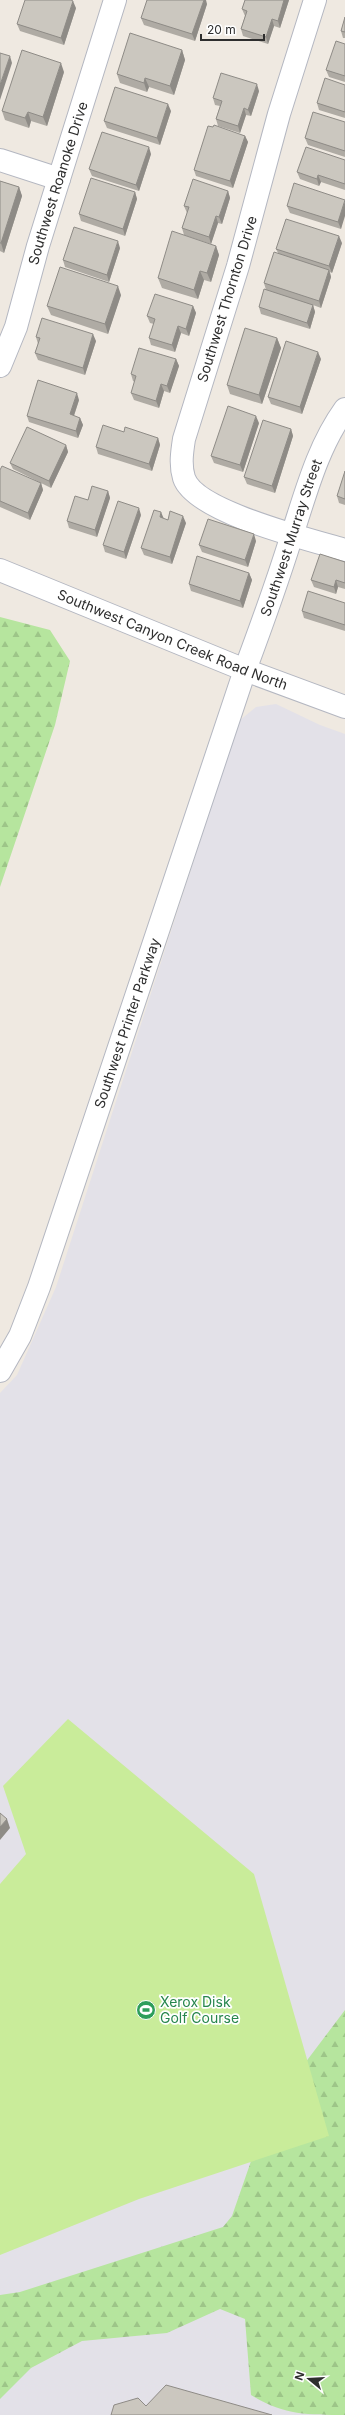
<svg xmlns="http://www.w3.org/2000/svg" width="345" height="2415" font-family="Inter,sans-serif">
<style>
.industrial{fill:#e3e1e8}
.forest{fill:url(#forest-firs)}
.pitch{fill:#c9ec9a}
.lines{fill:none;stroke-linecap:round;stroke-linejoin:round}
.street-casing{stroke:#b4b7c1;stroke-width:24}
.secondary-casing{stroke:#b4b7c1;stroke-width:24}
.street{stroke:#fff;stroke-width:22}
.secondary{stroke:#fff;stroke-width:22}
.wall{fill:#afaba4}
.shaded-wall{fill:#8e8b86}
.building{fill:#cbc7bf;stroke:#8e8b86}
.labels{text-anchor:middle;stroke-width:3.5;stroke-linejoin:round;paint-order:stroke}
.street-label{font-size:14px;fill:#2e2e2e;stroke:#fff}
.leisure-label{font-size:14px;fill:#27864d;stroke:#fff;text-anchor:start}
</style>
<defs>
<pattern id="forest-firs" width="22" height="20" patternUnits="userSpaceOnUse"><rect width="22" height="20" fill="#b6e59e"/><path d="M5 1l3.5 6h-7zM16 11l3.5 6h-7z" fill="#9dc588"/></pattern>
</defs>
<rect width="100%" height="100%" fill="#efe9e1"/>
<path class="industrial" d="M276,704L320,725L345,734V2415H0V1393L17,1375L56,1287L239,721L256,707Z"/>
<path class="forest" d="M0,617L50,630L70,661L55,725L0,887Z
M345,2010V2415C307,2415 283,2415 251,2395L245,2319L220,2309L167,2333L82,2341L31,2368L0,2399V2295L20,2292L223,2227L232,2216L268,2112Z"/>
<path class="pitch" d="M68,1719L254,1874L329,2136L139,2199L0,2255V1884L26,1854L3,1786Z"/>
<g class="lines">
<g class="street-casing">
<g id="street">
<path d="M315,0L279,114L238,266L184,439C182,452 180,465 184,478C195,512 311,540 345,550"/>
<path d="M0,160L59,179"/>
<path id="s1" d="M0,366L16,327L38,246L115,0"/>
<path id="s2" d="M245,670C261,627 277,583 291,538C306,493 317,448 345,409"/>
</g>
</g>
<g class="secondary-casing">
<g id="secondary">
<path id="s3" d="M0,570L245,670L345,707"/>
<path id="s4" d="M0,1371L20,1336L39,1287L245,670"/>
</g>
</g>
<use href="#street" class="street"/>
<use href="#secondary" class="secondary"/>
</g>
<path class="wall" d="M245,0H289L280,28L274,26L268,44L243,36L241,29L245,16L242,9Z
M207,4L195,41L144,25L141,18Z
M76,8L64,45L20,31L17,24Z
M345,17V38H343L341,31Z
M345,44V82L329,77L326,70Z
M182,50L185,60L174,95L149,87L147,92L120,83L117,74Z
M64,72L47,126L31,121L29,128L5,120L2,111Z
M345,85V118L319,110L317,103Z
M259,91L251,116L246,115L240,133L218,126L216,119L220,106L215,105L213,98Z
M171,111L160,145L107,128L104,121Z
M345,122V157L308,145L305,138Z
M213,127L245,136L248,142L233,188L196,176L194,170Z
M151,154L139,191L92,176L89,169Z
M345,160V190L321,182L319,186L300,179L297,172Z
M0,181L19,187L22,196L4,253L0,251Z
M228,191L230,198L222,224L218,223L211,244L184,235L182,228L187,213L184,206Z
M135,192L137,199L125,236L81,221L79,214Z
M345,200L341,229L290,213L287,206Z
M342,243L332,273L330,272L331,277L321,308L313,305L315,312L310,329L261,314L259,307L266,290L264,283L278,253L276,249Z
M216,246L219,255L211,282L204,280L198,299L162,288L158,278Z
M120,248L109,282L65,267L63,260Z
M121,295L108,334L51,315L47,306Z
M193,306L196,313L189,336L181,333L175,352L151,345L149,338L154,324L150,323L147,316Z
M36,337L96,341L85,375L38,360L35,353L38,344Z
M277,338L281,348L262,404L230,394L227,385Z
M176,359L179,366L170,393L164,391L159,408L134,400L131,393L135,382L133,381L131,374Z
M321,359L302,414L271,404L268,397Z
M79,400L74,416L80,418L83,425L78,438L29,422L27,416Z
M259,423L243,472L214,463L211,456Z
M291,429L293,436L275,493L247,484L244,477Z
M124,432L158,438L160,445L152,471L98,454L96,447Z
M66,445L68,452L51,488L13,469L10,463Z
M0,470L41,483L43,490L30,520L0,507Z
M345,471V505L339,503L337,496Z
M108,491L110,498L97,537L69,528L67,521L88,500Z
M141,515L126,559L105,552L103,545Z
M163,519L168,520L186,523L172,564L144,555L141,548Z
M256,541L248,567L202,552L199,545Z
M345,562V589L338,587L336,594L314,587L311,580Z
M249,573L252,580L243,608L191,591L189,584Z
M345,603V631L304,618L302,611Z"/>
<path class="shaded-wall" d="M204,0H206L207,4L195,41L192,34Z
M284,0H289L280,28L278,21Z
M73,1L76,8L64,45L61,38Z
M272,19L274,26L268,44L266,37Z
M182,50L185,60L174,95L170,86Z
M10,56L12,63L0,100V85Z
M61,63L64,72L47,126L43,117Z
M145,78L149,87L147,92L144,83Z
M257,84L259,91L251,116L248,110Z
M168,104L171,111L160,145L157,138Z
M244,108L246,115L240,133L238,126Z
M28,112L31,121L29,128L25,118Z
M245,136L248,142L233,188L230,181Z
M149,147L151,154L139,191L136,185Z
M318,175L321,182L319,186L317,179Z
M19,187L22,196L4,253L1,243Z
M228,191L230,198L222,224L219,217Z
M135,192L137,199L125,236L123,229Z
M345,201V216L341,229L338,222Z
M216,216L218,223L211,244L209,237Z
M339,236L342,243L332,273L329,266Z
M118,241L120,248L109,282L107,275Z
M216,246L219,255L211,282L207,273Z
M329,270L331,277L321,308L319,301Z
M200,271L204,280L198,299L194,290Z
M118,286L121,295L108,334L105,324Z
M313,305L315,312L310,329L307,323Z
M193,306L196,313L189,336L186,329Z
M178,326L181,333L175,352L172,345Z
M93,334L96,341L85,375L83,368Z
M277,338L281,348L262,404L259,395Z
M318,352L321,359L302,414L300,407Z
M176,359L179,366L170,393L167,386Z
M161,384L164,391L159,408L156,401Z
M77,393L79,400L72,421L70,414Z
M256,416L259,423L243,472L240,465Z
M80,418L83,425L78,438L76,431Z
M291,429L293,436L275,493L272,486Z
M158,438L160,445L152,471L149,464Z
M66,445L68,452L51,488L49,481Z
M41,483L43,490L30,520L28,513Z
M108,491L110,498L97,537L95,530Z
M139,508L141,515L126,559L124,552Z
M161,512L164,519L160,517Z
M183,516L186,523L172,564L170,557Z
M254,534L256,541L248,567L245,560Z
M249,573L252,580L243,608L240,601Z
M336,580L338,587L336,594L334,587Z
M7,1819L10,1828L0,1840V1827Z"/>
<path class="building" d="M25,0H71L73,1L61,38L17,24Z
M147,0H204L192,34L141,18Z
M245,0H284L278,21L272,19L266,37L241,29L247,11L242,9Z
M345,17V32L341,31Z
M130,33L182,50L170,86L145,78L144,83L117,74Z
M336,41L345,44V76L326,70Z
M22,50L61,63L43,117L28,112L25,118L2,111Z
M0,53L10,56L0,85Z
M221,73L257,84L248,110L244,108L238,126L216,119L222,101L213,98Z
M325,78L345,85V112L317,103Z
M115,87L168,104L157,138L104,121Z
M313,112L345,122V151L305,138Z
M214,125L245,136L230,181L194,170L208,126L213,127Z
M102,132L149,147L136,185L89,169Z
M306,147L345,160V184L318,175L317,179L297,172Z
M91,178L135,192L123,229L79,214Z
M193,179L228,191L219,217L216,216L209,237L182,228L189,207L184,206Z
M0,181L19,187L1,243H0Z
M294,183L345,200L338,222L287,206Z
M286,219L339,236L329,266L276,249Z
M74,227L118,241L107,275L63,260Z
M172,231L216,246L207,273L200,271L194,290L158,278Z
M274,252L329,270L319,301L264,283Z
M60,267L118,286L105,324L47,306Z
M264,289L313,305L307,323L259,307Z
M155,294L193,306L186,329L178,326L172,345L149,338L155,319L147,316Z
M42,318L93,334L83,368L35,353L40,338L36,337Z
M245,328L277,338L259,395L227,385Z
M286,341L318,352L300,407L268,397Z
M139,348L176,359L167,386L161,384L156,401L131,393L136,376L131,374Z
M38,380L77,393L70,414L80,418L76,431L27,416Z
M228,406L256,416L240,465L211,456Z
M263,420L291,429L272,486L244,477Z
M103,425L124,432L125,427L158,438L149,464L96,447Z
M27,427L66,445L49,481L10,463Z
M2,466L41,483L28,513L0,501V470Z
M345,471V499L337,496Z
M92,486L108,491L95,530L67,521L75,496L88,500Z
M118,501L139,508L124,552L103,545Z
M154,510L161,512L160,517L168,520L170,511L183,516L170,557L141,548Z
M208,519L254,534L245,560L199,545Z
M320,554L345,562V583L336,580L334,587L311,580Z
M197,556L249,573L240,601L189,584Z
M308,591L345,603V625L302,611Z
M0,1813L7,1819L0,1827Z
M166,2385L272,2415H111L114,2405L138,2398L146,2406Z"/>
<defs>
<g id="stadium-disc" transform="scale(1)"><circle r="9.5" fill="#2e9e5b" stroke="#fff"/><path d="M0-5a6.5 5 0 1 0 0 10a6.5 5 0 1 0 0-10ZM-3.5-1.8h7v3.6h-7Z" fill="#fff"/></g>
</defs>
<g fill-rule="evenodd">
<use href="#stadium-disc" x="146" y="2010"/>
</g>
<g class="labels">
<g class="street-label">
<text dy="5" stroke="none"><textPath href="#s1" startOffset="192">Southwest Roanoke Drive</textPath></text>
<text transform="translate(227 299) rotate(-73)" y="5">Southwest Thornton Drive</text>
<text dy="5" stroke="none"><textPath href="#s2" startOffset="140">Southwest Murray Street</textPath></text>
<text dy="5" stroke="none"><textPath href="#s3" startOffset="186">Southwest Canyon Creek Road North</textPath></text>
<text dy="5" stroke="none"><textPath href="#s4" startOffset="371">Southwest Printer Parkway</textPath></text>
</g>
<g class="leisure-label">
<text x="160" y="2007">Xerox Disk<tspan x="160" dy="16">Golf Course</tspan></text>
</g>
</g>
<g transform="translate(309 2379) rotate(288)" stroke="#ffffff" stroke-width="3" paint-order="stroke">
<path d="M0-3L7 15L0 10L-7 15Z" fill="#2e2e2e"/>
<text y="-6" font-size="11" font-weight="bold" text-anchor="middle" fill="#2e2e2e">N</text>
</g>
<path d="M201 34v6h63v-6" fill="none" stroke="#2e2e2e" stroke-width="2"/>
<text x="207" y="34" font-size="12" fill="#2e2e2e" stroke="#ffffff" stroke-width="3" paint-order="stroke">20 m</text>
</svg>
